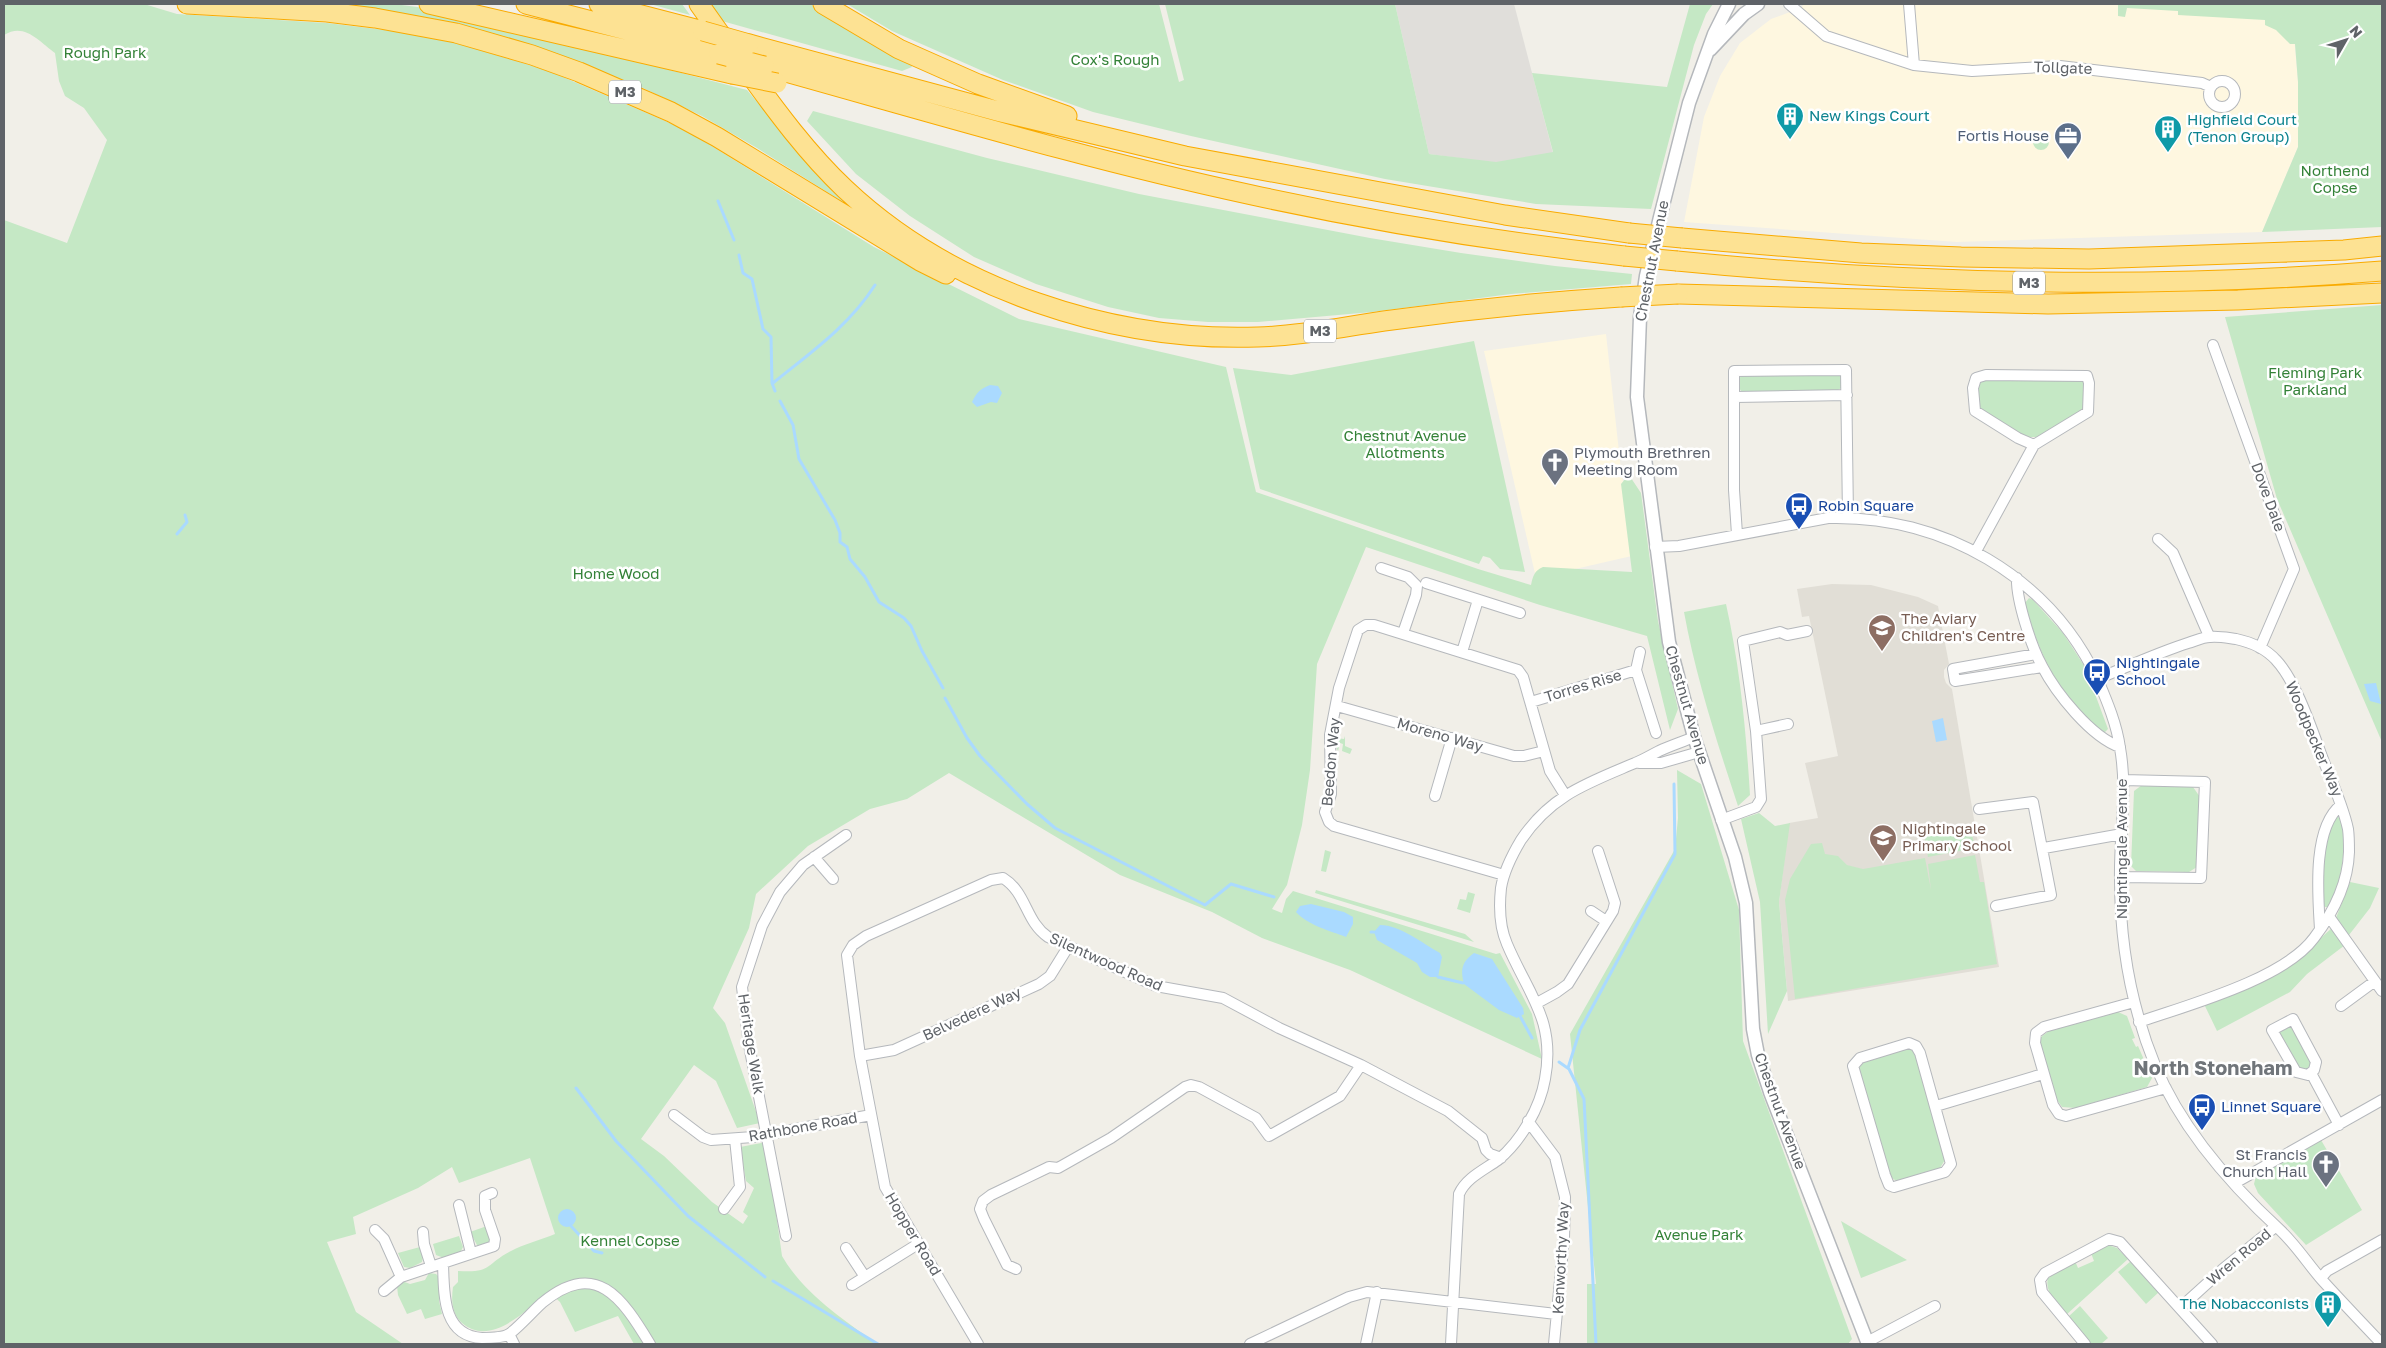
<svg xmlns="http://www.w3.org/2000/svg" width="2386" height="1348" font-family="'Golos Text',sans-serif">
<style>
.commercial{fill:#fef7e0}
.industrial{fill:#e0deda}
.education{fill:#e1ded6}
.green{fill:#c5e8c5}
.water{fill:#aadaff}
.lines{fill:none;stroke-linecap:round;stroke-linejoin:round}
.stream{stroke:#aadaff;stroke-width:3}
.minor-casing{stroke:#b5b8bc;stroke-width:12}
.tertiary-casing{stroke:#b5b8bc;stroke-width:15}
.motorway-casing{stroke:#f9ab00;stroke-width:21}
.minor{stroke:#fff;stroke-width:10}
.tertiary{stroke:#fff;stroke-width:12}
.motorway{stroke:#fde293;stroke-width:19}
.motorway-bridge-casing{stroke:#f9ab00;stroke-width:21;stroke-linecap:butt}
.motorway-bridge{stroke:#fde293;stroke-width:19}
.labels{text-anchor:middle;stroke-width:5;stroke-linejoin:round;paint-order:stroke}
.shield{fill:#fff;stroke:#8f9295;stroke-width:1}
.shield-label{font-size:14px;font-weight:bold;fill:#5f6368}
.park-label{font-size:15px;fill:#348238;stroke:#fff}
.street-label{font-size:15px;fill:#5f6368;stroke:#fff}
.culture-label{font-size:15px;fill:#0d838f;stroke:#fff;text-anchor:start}
.service-label{font-size:15px;fill:#4e5e75;stroke:#fff;text-anchor:end}
.worship-label{font-size:15px;fill:#5b616d;stroke:#fff;text-anchor:start}
.transit-label{font-size:15px;fill:#164399;stroke:#fff;text-anchor:start}
.education-label{font-size:15px;fill:#785e54;stroke:#fff;text-anchor:start}
.district-label{font-size:20px;font-weight:bold;fill:#70757a;stroke:#fff}
</style>
<rect width="100%" height="100%" fill="#f1efe8"/>
<path class="commercial" d="M1804,4H2274L2294,36L2298,82V147L2262,232L1957,242L1684,222L1704,117L1720,76L1740,43L1771,19L1801,8Z
M1606,334L1621,470L1636,555L1536,578L1484,351Z"/>
<path class="industrial" d="M1395,4H1514L1553,153L1496,163L1429,154Z"/>
<path class="education" d="M1832,584L1871,585L1918,597L1938,606L1949,664L1944,670V677L1946,683L1952,689L1999,967L1788,1001L1779,902L1789,823L1818,818L1805,763L1838,756L1809,616L1802,617L1797,589Z"/>
<path class="green" d="M4,4H144L177,14L327,23L434,36L549,71L686,130L874,247L1019,319L1226,367L1256,492L1478,569L1531,585C1533,576 1534,571 1543,567L1632,572L1621,484L1626,478H1631L1641,493L1658,621L1678,709L1670,730L1647,636L1540,605L1366,547L1317,664L1310,770L1302,825L1287,885L1272,909L1282,913L1286,899L1293,891L1496,954L1500,953L1532,1014L1542,1059L1350,970L1262,938L1212,912L1120,875L949,773L907,799L870,809L808,846L756,894L749,928L713,1008L725,1023L760,1123L737,1128L716,1081L694,1065L641,1139L664,1156L712,1202L743,1224L748,1216L743,1212L754,1188L746,1181L740,1147L766,1142L782,1256C804,1294 843,1319 877,1344H634L618,1316L575,1332L560,1302L549,1292C527,1309 491,1348 462,1323C452,1314 451,1300 453,1287L458,1282V1271C493,1273 484,1265 511,1251C524,1244 540,1240 555,1234L530,1158L459,1183L452,1167L418,1188L353,1217L356,1234L327,1242L356,1312L403,1344H4V220L67,243L107,140L84,108L65,96L59,81L55,53C39,41 24,22 4,35Z
M328,4H394L433,9L747,90L805,158L883,227L757,148L702,116L643,88L564,57Z
M650,4H682L690,15Z
M711,4H810L908,59L912,67L902,71L722,21Z
M847,4H1159L1179,82L1184,80L1165,4H1395L1429,154L1496,162L1553,152L1532,73L1667,87L1690,4H1713L1706,14L1694,45L1651,209L1536,204L1385,179L1191,136L1093,112L1003,80L892,31Z
M2118,4H2382V227L2262,232L2298,147V82L2295,44H2290L2276,30L2265,25V20L2178,15V11L2127,8L2125,17L2118,16Z
M813,111L987,158L1139,194L1370,238L1461,253L1555,266L1632,274L1631,284L1511,294L1372,312L1258,322H1208L1159,318L1108,307L1036,284L974,257L910,216L856,174L807,121Z
M2033 142a8 8 0 1 1 16 0a8 8 0 1 1-16 0Z
M2382,305V742L2277,499L2225,317Z
M1474,341L1525,572L1500,569L1490,558L1483,556L1479,564L1260,489L1233,368L1291,375Z
M1841,374L1843,377L1841,388L1838,390L1742,392L1738,387V379L1743,375Z
M2079,377L2086,383V409L2037,437H2027L2022,436L1977,407L1978,382L1981,379Z
M2029,598L2033,600L2063,633L2085,667L2108,729L2103,734C2059,692 2041,662 2025,603Z
M1726,604C1740,667 1746,730 1750,795L1738,806C1717,742 1696,678 1684,612Z
M1345,736V746L1352,749L1350,754L1342,751L1343,744L1340,743L1338,751L1336,747L1337,738L1344,739Z
M1677,770L1701,784L1739,910L1743,1041L1852,1339L1848,1344H1587V1284H1596L1570,1034L1675,849L1678,818Z
M2142,785L2193,787L2200,797L2197,867L2189,872L2136,871L2131,866L2134,791Z
M1759,813L1775,826L1790,823L1779,902L1787,991L1768,1034L1760,902L1741,819Z
M2337,815L2342,817C2346,848 2343,879 2329,907H2325L2322,904L2321,890L2326,837Z
M1970,825L1975,848L1928,857L1924,834Z
M1822,843L1825,854L1838,856L1847,865L1863,869L1925,858L1931,890L1928,864L1975,855L1980,882H1984L1997,964L1795,999L1785,900L1790,879L1811,844Z
M1325,850L1331,852L1326,872L1321,871Z
M2350,882L2379,888L2370,908L2349,935L2336,918Z
M1316,890L1465,934L1474,942L1315,893Z
M1468,892L1475,894L1470,913L1457,909L1460,899L1466,900Z
M2333,927L2345,945L2307,974L2290,992L2217,1031L2204,1004L2303,954Z
M2117,1010L2118,1012L2127,1016L2135,1038L2132,1039L2136,1047L2138,1046L2152,1078L2147,1087L2076,1108L2062,1107L2055,1097L2040,1044L2041,1037L2050,1030Z
M2293,1019L2316,1062L2303,1075L2272,1030Z
M1909,1048L1915,1052L1946,1158L1940,1168L1898,1182L1889,1176L1858,1069L1865,1061Z
M2321,1140L2362,1210L2306,1245L2258,1193L2254,1184L2256,1176Z
M1841,1221L1907,1260L1861,1278Z
M487,1226L490,1243L480,1246L477,1245L470,1232Z
M459,1236L463,1247L460,1253L444,1258L436,1255L433,1244Z
M2108,1245L2117,1248L2128,1259L2066,1315C2058,1304 2044,1292 2048,1278L2075,1261L2078,1268L2094,1261L2091,1253Z
M420,1247L423,1257L422,1262L410,1268L404,1267L398,1253Z
M2131,1261L2159,1292L2146,1304L2118,1272Z
M429,1273L436,1274L439,1277V1301L442,1314L425,1319L421,1309L407,1314L398,1295L397,1286L402,1281L410,1284L425,1280Z
M2080,1306L2108,1338L2101,1344H2091L2068,1317Z"/>
<path class="water" d="M990,385L998,386L1002,393L997,403L991,402L977,407L972,402C977,392 980,389 990,385Z
M2376,683L2381,704L2370,701L2364,684Z
M1943,718L1947,740L1936,742L1932,721Z
M1311,904L1344,912L1353,917V924L1346,937C1331,931 1307,925 1296,912L1300,906Z
M1380,925C1400,925 1422,943 1440,953L1442,957L1438,977H1430L1422,972L1417,963L1377,940L1374,932Z
M1474,953L1492,959L1523,1008L1524,1014L1517,1018L1499,1010L1464,984C1460,969 1462,962 1474,953Z
M558 1218a9 9 0 1 1 18 0a9 9 0 1 1-18 0Z"/>
<g class="lines">
<path class="stream" d="M718,201L734,240
M739,255L743,273L752,279L763,329L771,337L772,383L775,391
M773,383C810,353 849,326 875,285
M780,401L793,425L799,459L835,520L840,533V542L847,547L850,559L865,577L879,602L904,618L911,626L922,651L943,688
M177,534L187,522L185,515
M945,698L967,738L980,756L1027,804L1055,828L1205,905L1231,884L1274,897
M1371,932H1374
M1438,977L1463,983
M1520,1016L1532,1038
M1559,1062L1569,1069L1584,1099L1596,1344
M1568,1068L1580,1030L1675,854L1674,784
M576,1088L616,1141L688,1216L765,1277
M571,1226L594,1251L602,1253
M773,1281L878,1344"/>
<g class="minor-casing">
<path id="minor" d="M1789,4L1826,36L1914,65L1972,71L2060,66L2202,83L2211,87
M1909,4L1914,65
M2209 94a13 13 0 1 1 26 0a13 13 0 1 1-26 0Z
M2213,345L2294,569L2260,648
M1735,397L1847,395
M1737,534L1734,490V371L1846,370L1848,517
M2158,539L2173,553L2209,636
M1655,547L1679,546L1828,518C1942,515 2049,576 2098,680C2107,701 2117,725 2120,748C2128,792 2119,835 2120,879C2120,943 2131,1006 2155,1065C2181,1128 2231,1185 2280,1230C2296,1245 2308,1264 2322,1280C2342,1302 2362,1323 2382,1344
M1976,551L2034,445L2018,438L1975,411L1973,388L1976,378L1986,375L2087,376L2089,383L2088,412L2034,445
M1381,568L1408,577L1417,586L1416,595L1403,633
M2017,578C2016,599 2031,646 2042,666C2056,693 2091,737 2120,747
M1426,583L1520,613
M1462,652L1478,600
M1640,652L1636,670L1656,733
M2036,654L1953,669L1955,681L2042,667
M2097,679C2127,667 2157,653 2188,643C2195,641 2203,637 2210,637C2218,636 2228,638 2236,639C2250,642 2266,649 2276,660C2297,682 2313,733 2324,762C2333,784 2343,806 2348,829C2349,836 2349,845 2349,852C2348,885 2333,913 2314,938C2284,979 2188,1005 2139,1022
M1531,702L1636,670
M1337,706L1514,756H1524L1544,751
M1756,731L1788,724
M1639,763H1661L1699,752
M1435,796L1452,738
M1979,809L2033,802L2051,895L1996,906
M1721,820L1756,807L1761,799L1756,731L1743,641L1780,632L1787,635L1807,631
M2044,848L2122,834
M814,857L833,879
M1504,875L1334,826L1329,822L1325,812L1331,794L1330,735L1339,688L1358,630L1366,625H1374L1518,670L1523,677L1550,771L1565,795
M2120,877L2201,878L2205,782L2123,780
M1591,911L1606,921
M2330,918L2382,991
M2320,929C2318,895 2312,828 2341,805
M2134,1002L2044,1027L2036,1033L2035,1043L2053,1105L2059,1114L2066,1116L2166,1088
M1537,1003L1557,992L1568,984L1613,911L1615,903L1598,851
M2341,1006L2375,981
M2293,1019L2316,1062L2314,1070L2308,1075L2296,1072L2272,1030Z
M1909,1043L1916,1046L1920,1053L1951,1164L1945,1172L1894,1187L1889,1185L1885,1175L1853,1066L1860,1058Z
M860,1056L894,1050L1039,984L1050,976L1068,947
M2311,1073L2339,1125
M1936,1106L2043,1074
M674,1115L703,1137L711,1140L753,1137L871,1115
M1528,1121L1555,1157L1565,1197L1564,1238L1554,1344
M2235,1183L2382,1100
M459,1205L471,1253
M724,1209L740,1187L735,1139
M375,1230L384,1239L401,1277
M423,1232L424,1244L431,1266
M786,1236L749,1045L742,987L762,926L780,892L803,865L846,835
M846,1248L865,1277
M443,1263C444,1293 442,1336 482,1338C489,1338 503,1338 509,1334C517,1329 533,1311 542,1303C596,1258 622,1298 650,1344
M1016,1269L1007,1265L984,1219L980,1209L983,1201L991,1195L1049,1167L1058,1168L1111,1138L1185,1087L1191,1085L1199,1087L1256,1118L1269,1136L1340,1096L1361,1065
M2321,1278L2327,1271L2382,1240
M852,1285L918,1244
M384,1291L401,1277L494,1246L495,1239L485,1210V1196L492,1193
M2180,1308L2223,1269L2275,1227
M509,1334L514,1344
M1867,1342L1935,1306
M978,1344L885,1187L860,1056L847,955L853,945L866,936L991,880L1003,878C1027,893 1025,921 1048,937L1156,986L1223,998L1279,1028L1361,1065L1448,1111L1482,1138L1486,1150L1490,1154L1501,1158
M1250,1344L1349,1297L1367,1292L1556,1314
M1366,1344L1377,1292
M1451,1344L1459,1194C1466,1178 1484,1170 1498,1160C1521,1141 1540,1108 1545,1079C1556,1020 1528,994 1507,944C1499,926 1499,907 1501,888C1504,870 1512,855 1521,840C1551,795 1588,783 1635,763C1643,760 1651,755 1659,751C1670,746 1682,742 1694,737
M2085,1344L2042,1292L2040,1280L2045,1273L2109,1239L2120,1242L2212,1344"/>
</g>
<g class="tertiary-casing">
<path id="tertiary" d="M1729,4L1714,34L1689,103L1660,217L1646,276L1640,317L1637,397L1669,642L1694,737L1735,857L1746,903L1753,1029L1758,1055L1770,1092L1868,1344
M1710,50L1744,14L1758,4"/>
</g>
<g class="motorway-casing">
<path id="motorway" d="M187,4L327,12L375,18L456,33L532,55L579,72L671,112L717,137L920,261L946,274
M429,4L732,74
M526,4L719,54
M599,4L703,31
M699,4L728,45
M823,4L899,49L978,84L1067,116
M749,44L1001,112L1185,156L1505,215L1629,233
M764,66C926,111 1088,160 1252,195C1375,222 1500,242 1624,256
M746,69C776,111 808,154 845,189C952,290 1113,342 1258,337C1300,336 1342,327 1384,321C1463,310 1542,302 1621,297
M1682,238L1861,253L1961,257L2089,259L2344,250L2382,246
M1677,261C1911,284 2147,290 2382,271
M1678,294L2048,304L2238,300L2382,293"/>
</g>
<use href="#minor" class="minor"/>
<use href="#tertiary" class="tertiary"/>
<use href="#motorway" class="motorway"/>
<g class="motorway-bridge-casing">
<path id="motorway-bridge" d="M703,31L749,44
M719,54L764,66
M732,74L777,83
M1629,233L1682,238
M1624,256L1677,261
M1621,297L1678,294"/>
</g>
<use href="#motorway-bridge" class="motorway-bridge"/>
</g>
<defs>
<g id="building-pin" transform="scale(1.4375)"><path d="M0 17L-7.5 6A9.5 9.5 0 1 1 7.5 6Z" fill="#0f9aa8" stroke="#fff"/><path d="M-4-6H4V6H1V3H-1V6H-4ZM-2.5-4.3h1.7v1.8h-1.7ZM.8-4.3h1.7v1.8H.8ZM-2.5-1h1.7V.8h-1.7ZM.8-1h1.7V.8H.8Z" fill="#fff"/></g>
<g id="office-pin" transform="scale(1.4375)"><path d="M0 17L-7.5 6A9.5 9.5 0 1 1 7.5 6Z" fill="#5c6f8a" stroke="#fff"/><path d="M-6-3h4V-5.5h4V-3h4V5H-6ZM-1-4.5V-3h2v-1.5ZM-6 0V1H6V0Z" fill="#fff"/></g>
<g id="church-pin" transform="scale(1.4375)"><path d="M0 17L-7.5 6A9.5 9.5 0 1 1 7.5 6Z" fill="#6b7280" stroke="#fff"/><path d="M-1.2-6h2.4v3.5h3.3v2.4h-3.3V6h-2.4V-.1h-3.3v-2.4h3.3Z" fill="#fff"/></g>
<g id="bus-pin" transform="scale(1.4375)"><path d="M0 17L-7.5 6A9.5 9.5 0 1 1 7.5 6Z" fill="#1a4fb4" stroke="#fff"/><path d="M-5-6H5V4H4V6H2V4H-2V6H-4V4H-5ZM-3.5-4V0h7V-4ZM-3.5 1.2v1.5H-2V1.2ZM2 1.2v1.5H3.5V1.2Z" fill="#fff"/></g>
<g id="school-pin" transform="scale(1.4375)"><path d="M0 17L-7.5 6A9.5 9.5 0 1 1 7.5 6Z" fill="#8d6e63" stroke="#fff"/><path d="M0-5L7-2L0 1L-7-2ZM-4 1L0 2.5L4 1V4Q0 6-4 4Z" fill="#fff"/></g>
</defs>
<g fill-rule="evenodd">
<use href="#building-pin" x="1790" y="116"/>
<use href="#building-pin" x="2168" y="129"/>
<use href="#office-pin" x="2068" y="136"/>
<use href="#church-pin" x="1555" y="462"/>
<use href="#bus-pin" x="1799" y="506"/>
<use href="#school-pin" x="1882" y="628"/>
<use href="#bus-pin" x="2097" y="672"/>
<use href="#school-pin" x="1883" y="838"/>
<use href="#bus-pin" x="2202" y="1107"/>
<use href="#church-pin" x="2326" y="1164"/>
<use href="#building-pin" x="2328" y="1304"/>
</g>
<g class="labels">
<g class="shield">
<rect x="609" y="80.5" width="32" height="23" rx="4"/>
<rect x="2013" y="271.5" width="32" height="23" rx="4"/>
<rect x="1304" y="319.5" width="32" height="23" rx="4"/>
</g>
<g class="shield-label">
<text x="625" y="97">M3</text>
<text x="2029" y="288">M3</text>
<text x="1320" y="336">M3</text>
</g>
<g class="park-label">
<text x="105" y="58">Rough Park</text>
<text x="1115" y="65">Cox's Rough</text>
<text x="2335" y="176">Northend<tspan x="2335" dy="17">Copse</tspan></text>
<text x="2315" y="378">Fleming Park<tspan x="2315" dy="17">Parkland</tspan></text>
<text x="1405" y="441">Chestnut Avenue<tspan x="1405" dy="17">Allotments</tspan></text>
<text x="616" y="579">Home Wood</text>
<text x="1699" y="1240">Avenue Park</text>
<text x="630" y="1246">Kennel Copse</text>
</g>
<g class="street-label">
<text transform="translate(2063 68) rotate(2)" y="5">Tollgate</text>
<text transform="translate(1652 261) rotate(-79)" y="5">Chestnut Avenue</text>
<text transform="translate(2268 497) rotate(70)" y="5">Dove Dale</text>
<text transform="translate(1583 686) rotate(-17)" y="5">Torres Rise</text>
<text transform="translate(1687 705) rotate(74)" y="5">Chestnut Avenue</text>
<text transform="translate(1440 735) rotate(16)" y="5">Moreno Way</text>
<text transform="translate(2314 739) rotate(67)" y="5">Woodpecker Way</text>
<text transform="translate(1331 762) rotate(-85)" y="5">Beedon Way</text>
<text transform="translate(2122 849) rotate(-90)" y="5">Nightingale Avenue</text>
<text transform="translate(1106 962) rotate(24)" y="5">Silentwood Road</text>
<text transform="translate(972 1014) rotate(-25)" y="5">Belvedere Way</text>
<text transform="translate(751 1044) rotate(81)" y="5">Heritage Walk</text>
<text transform="translate(1780 1111) rotate(70)" y="5">Chestnut Avenue</text>
<text transform="translate(803 1127) rotate(-10)" y="5">Rathbone Road</text>
<text transform="translate(913 1234) rotate(59)" y="5">Hopper Road</text>
<text transform="translate(2239 1257) rotate(-40)" y="5">Wren Road</text>
<text transform="translate(1561 1258) rotate(-87)" y="5">Kenworthy Way</text>
</g>
<g class="culture-label">
<text x="1809" y="121">New Kings Court</text>
<text x="2187" y="125">Highfield Court<tspan x="2187" dy="17">(Tenon Group)</tspan></text>
<text x="2309" y="1309" text-anchor="end">The Nobacconists</text>
</g>
<g class="service-label">
<text x="2049" y="141">Fortis House</text>
</g>
<g class="worship-label">
<text x="1574" y="458">Plymouth Brethren<tspan x="1574" dy="17">Meeting Room</tspan></text>
<text x="2307" y="1160" text-anchor="end">St Francis<tspan x="2307" dy="17">Church Hall</tspan></text>
</g>
<g class="transit-label">
<text x="1818" y="511">Robin Square</text>
<text x="2116" y="668">Nightingale<tspan x="2116" dy="17">School</tspan></text>
<text x="2221" y="1112">Linnet Square</text>
</g>
<g class="education-label">
<text x="1901" y="624">The Aviary<tspan x="1901" dy="17">Children's Centre</tspan></text>
<text x="1902" y="834">Nightingale<tspan x="1902" dy="17">Primary School</tspan></text>
</g>
<g class="district-label">
<text x="2213" y="1075">North Stoneham</text>
</g>
</g>
<rect width="2386" height="1348" fill="none" stroke="#5f6368" stroke-width="10"/>
<g transform="translate(2346 40) rotate(51)" stroke="#ffffff" stroke-width="4" paint-order="stroke">
<path d="M0-4L9 19L0 12L-9 19Z" fill="#5f6368"/>
<text y="-8" font-size="14" font-weight="bold" text-anchor="middle" fill="#5f6368">N</text>
</g>
</svg>
